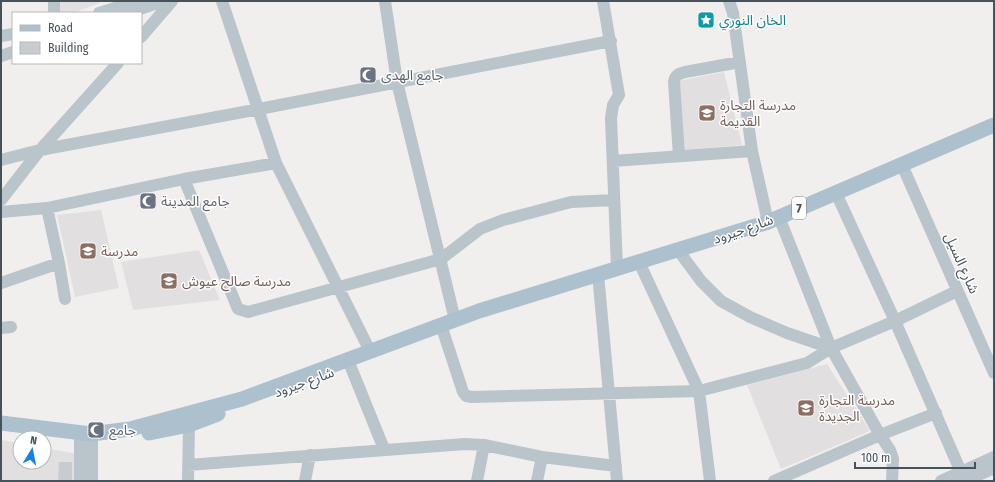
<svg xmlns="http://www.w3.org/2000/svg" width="995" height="482" font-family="'Fira Sans Condensed','Noto Sans Arabic',sans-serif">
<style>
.education{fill:#e2dfe0}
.building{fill:#c8ccd1}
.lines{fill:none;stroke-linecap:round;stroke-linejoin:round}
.minor{stroke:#b9c4cb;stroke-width:12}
.major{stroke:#adc0cd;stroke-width:15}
.labels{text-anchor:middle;stroke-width:3;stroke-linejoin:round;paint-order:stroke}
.shield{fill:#fff;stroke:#7e878c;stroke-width:1}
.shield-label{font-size:13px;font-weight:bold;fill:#46535b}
.culture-label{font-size:14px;fill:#0d838f;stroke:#fff;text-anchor:start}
.worship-label{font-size:14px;fill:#5b616d;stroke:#fff;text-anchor:start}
.education-label{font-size:14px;fill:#785e54;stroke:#fff;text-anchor:start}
.street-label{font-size:14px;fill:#46535b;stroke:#fff}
</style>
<rect width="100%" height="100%" fill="#f1eeee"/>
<path class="education" d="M59,1H99L100,3L73,13H59Z
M724,72L742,145L683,150L678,81Z
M101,210L119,288L75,297L57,215Z
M199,250L220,300L133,310L121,262Z
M827,364L870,431L781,469L747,385Z
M1,440L20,443V462H44V448L78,454V481H1Z"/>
<path class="building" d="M59,462H72V481H58Z"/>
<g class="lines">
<path class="minor" d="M54,1V13
M222,1L276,163L370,351
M385,1L397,82L455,320
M603,1L619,95L613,105L611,118L617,268
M729,1L733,13L752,151L768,222
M99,13L137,1
M128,13L163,1
M1,36L13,34
M141,37L172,1
M1,56L13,52
M679,156L674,82C675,75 678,74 685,72L740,62
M1,160L40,150L259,109L611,41
M613,161L752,151
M902,165L994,373
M184,179L238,309L248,312L441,259L480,229L503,220L571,202L614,200
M836,193L895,321L961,472
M1,200L40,150L118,63
M47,208L59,263L65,299
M1,212L47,208L184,179L276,163
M779,217L831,348L880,435L890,450L893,459L892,481
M678,250L701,281L721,301L750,317L787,333L831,348
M639,262L699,391L710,481
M598,274L617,481
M1,283L59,263
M1,328L11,327
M443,331L463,392L466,396L472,397L699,391L807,363L831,348L895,321L957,291
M350,365L384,449
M80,433V481
M91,434L92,442V481
M188,465L465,444L484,445L542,457L616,466
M188,481L189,425
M305,481L310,455
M477,481L484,445
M537,481L542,457
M774,481L880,435L936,413
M941,481L994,457
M965,481L994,468"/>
<path class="major" d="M1,423L91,434L130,429L242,399L479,311L768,222L994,125
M149,433L189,425L218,414"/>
</g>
<defs>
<g id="sight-square" transform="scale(0.9)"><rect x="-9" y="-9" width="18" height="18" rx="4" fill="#0f9aa8" stroke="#fff"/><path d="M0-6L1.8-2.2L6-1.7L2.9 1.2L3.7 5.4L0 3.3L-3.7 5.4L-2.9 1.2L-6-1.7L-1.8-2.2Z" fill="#fff"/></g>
<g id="mosque-square" transform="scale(0.9)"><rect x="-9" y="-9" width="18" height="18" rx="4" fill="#6b7280" stroke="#fff"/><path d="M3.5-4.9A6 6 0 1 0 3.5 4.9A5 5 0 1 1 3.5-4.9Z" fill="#fff"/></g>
<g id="school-square" transform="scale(0.9)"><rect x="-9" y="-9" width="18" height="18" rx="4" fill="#8d6e63" stroke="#fff"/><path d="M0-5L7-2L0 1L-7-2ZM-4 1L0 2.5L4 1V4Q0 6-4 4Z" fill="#fff"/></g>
</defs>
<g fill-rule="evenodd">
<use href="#sight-square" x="706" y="20"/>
<use href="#mosque-square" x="368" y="75"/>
<use href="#school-square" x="707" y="113"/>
<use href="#mosque-square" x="148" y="201"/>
<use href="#school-square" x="88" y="251"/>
<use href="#school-square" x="169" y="281"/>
<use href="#school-square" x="806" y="408"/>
<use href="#mosque-square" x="96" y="430"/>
</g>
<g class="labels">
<rect class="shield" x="792" y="197" width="14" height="22" rx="3"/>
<g class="shield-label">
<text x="799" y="213">7</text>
</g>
<g class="culture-label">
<text x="719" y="25">الخان النوري</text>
</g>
<g class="worship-label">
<text x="381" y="80">جامع الهدى</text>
<text x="161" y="206">جامع المدينة</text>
<text x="109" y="435">جامع</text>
</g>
<g class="education-label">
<text x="720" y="110">مدرسة التجارة<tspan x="720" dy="16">القديمة</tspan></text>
<text x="101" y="256">مدرسة</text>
<text x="182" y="286">مدرسة صالح عيوش</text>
<text x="819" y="405">مدرسة التجارة<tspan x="819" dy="16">الجديدة</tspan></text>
</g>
<g class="street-label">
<text transform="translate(743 229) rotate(-19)" y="5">شارع جيرود</text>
<text transform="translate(962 263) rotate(66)" y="5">شارع السيل</text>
<text transform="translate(304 382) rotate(-20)" y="5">شارع جيرود</text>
</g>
</g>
<rect width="995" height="482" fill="none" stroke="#46535b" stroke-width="4"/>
<rect x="12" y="12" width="130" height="52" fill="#ffffff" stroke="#b5babd"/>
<rect x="20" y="25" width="20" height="6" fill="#adc0cd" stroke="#b5babd"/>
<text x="48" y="32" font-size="12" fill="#46535b">Road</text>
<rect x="20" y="42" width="20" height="12" fill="#c8ccd1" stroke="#b5babd"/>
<text x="48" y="52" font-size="12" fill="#46535b">Building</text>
<g transform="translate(32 450) rotate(10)"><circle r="19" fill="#ffffff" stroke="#b5babd"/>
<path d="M0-3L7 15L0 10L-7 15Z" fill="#1880e0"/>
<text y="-6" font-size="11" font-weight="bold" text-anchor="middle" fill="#46535b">N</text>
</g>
<path d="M855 462v6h120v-6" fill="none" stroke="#46535b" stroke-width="2"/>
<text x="861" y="462" font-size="12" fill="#46535b" stroke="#ffffff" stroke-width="3" paint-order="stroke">100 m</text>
</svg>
